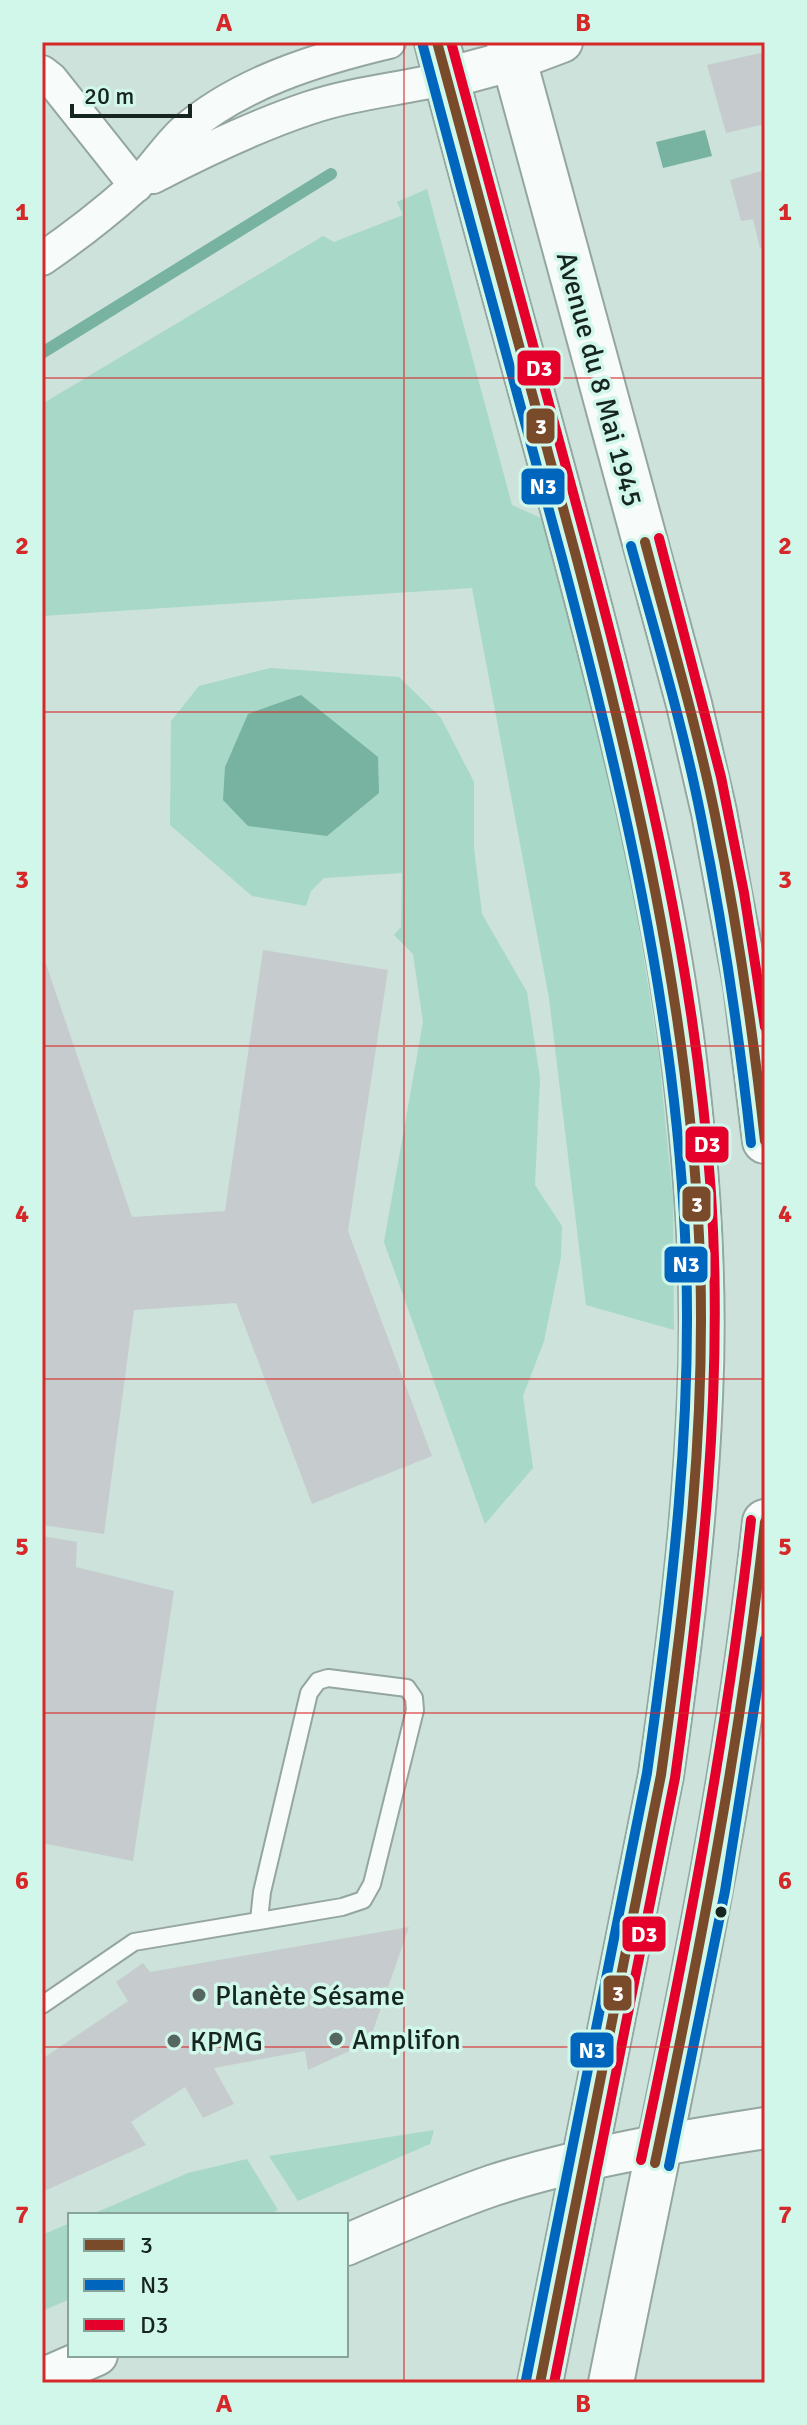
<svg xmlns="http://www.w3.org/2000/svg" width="807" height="2425" font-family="Signika,sans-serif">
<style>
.green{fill:#a8d8c8}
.water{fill:#78b2a1}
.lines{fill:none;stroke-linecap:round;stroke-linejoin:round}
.stream{stroke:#78b2a1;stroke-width:12}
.building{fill:#c6cccd}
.service-casing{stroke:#94a69f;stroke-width:20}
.minor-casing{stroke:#94a69f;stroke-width:36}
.tertiary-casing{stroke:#94a69f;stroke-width:44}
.primary-casing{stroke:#94a69f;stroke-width:48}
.service{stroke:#f7fbf9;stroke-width:16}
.minor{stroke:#f7fbf9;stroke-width:32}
.tertiary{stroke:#f7fbf9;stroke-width:40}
.primary{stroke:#f7fbf9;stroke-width:44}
.bus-1-casing{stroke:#d1f7ea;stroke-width:16}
.bus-2-casing{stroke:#d1f7ea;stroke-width:16}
.bus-3-casing{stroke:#d1f7ea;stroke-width:16}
.bus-1{stroke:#7a4b2a;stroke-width:10}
.bus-2{stroke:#0065bd;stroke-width:10}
.bus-3{stroke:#e4002b;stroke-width:10}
.grid{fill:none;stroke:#d62828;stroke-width:2;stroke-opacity:0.55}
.bus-dot{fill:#172521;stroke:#d1f7ea;stroke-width:3}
.poi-dot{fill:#566762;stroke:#d1f7ea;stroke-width:3}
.labels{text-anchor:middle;stroke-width:7;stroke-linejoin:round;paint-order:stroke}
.street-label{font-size:28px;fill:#172521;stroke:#d1f7ea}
.poi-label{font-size:28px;fill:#172521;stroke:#d1f7ea;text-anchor:start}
.line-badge{stroke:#d1f7ea;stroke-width:3}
.badge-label{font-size:22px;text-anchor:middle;font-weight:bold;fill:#fff}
.neatline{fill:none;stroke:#d62828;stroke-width:3}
.grid-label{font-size:26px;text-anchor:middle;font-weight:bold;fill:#d62828}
</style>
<rect width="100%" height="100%" fill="#cce2da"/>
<path class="green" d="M427,189L512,505L541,518L602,744L632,885L658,1048L673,1200L674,1330L586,1305L549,998L472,588L42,616V404L323,236L334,242L403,215L397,202Z
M270,668L399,677L441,718L474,782V848L482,914L527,992L540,1078L535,1185L562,1226L561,1257L544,1341L523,1396L533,1468L485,1524L384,1242L423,1022L413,954L394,935L401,927L402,873L324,878L311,891L306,906L252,896L170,825L171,721L199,686Z
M434,2130L430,2144L298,2201L269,2156Z
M247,2159L278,2210L267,2215H90L188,2173Z
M70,2223V2299L42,2311V2235Z"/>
<path class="water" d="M705,130L712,156L663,168L656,142Z
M301,695L378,757L379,793L327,836L248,826L223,800L225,767L248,714Z"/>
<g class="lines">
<path class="stream" d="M42,353L331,174"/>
</g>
<path class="building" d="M765,52V124L726,133L707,65Z
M765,170V246L760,248L753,219L741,221L730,180Z
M263,950L388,970L348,1231L432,1456L312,1504L236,1303L134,1310L104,1534L42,1525V952L132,1217L225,1211Z
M42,1536L77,1542L76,1567L174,1591L133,1861L42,1843Z
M409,1927L369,2042L308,2070L305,2051L214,2068L234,2104L203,2118L185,2087L131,2122L146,2145L42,2192V2059L128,2001L116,1982L143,1963L150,1972Z"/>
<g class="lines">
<g class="service-casing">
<path id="service" d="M42,2005L134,1942L342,1907L363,1900L372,1884L415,1710L414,1698L407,1688L328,1678L318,1681L309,1693L262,1892L259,1920"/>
</g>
<g class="minor-casing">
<path id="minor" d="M42,72L51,79L136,186
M153,177C203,151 255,126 309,108C353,93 401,89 447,78
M42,259C74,237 105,213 134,187C152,171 165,149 183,132C239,83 317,59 389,42"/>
</g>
<g class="tertiary-casing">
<path id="tertiary" d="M447,78L514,60L562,42
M346,2245C395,2224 444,2202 494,2185C581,2157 675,2142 765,2128
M42,2379L97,2355"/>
</g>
<g class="primary-casing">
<path id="primary" d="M437,42C484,225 537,408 585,591C627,751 667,911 686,1077C698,1181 705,1291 700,1396C695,1523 679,1649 661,1775L540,2383
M509,42L689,704L714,812L746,985L765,1141
M611,2383C668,2097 734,1812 765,1522"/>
</g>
<use href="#service" class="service"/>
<use href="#minor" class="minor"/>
<use href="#tertiary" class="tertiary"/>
<use href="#primary" class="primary"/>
<g class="bus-1-casing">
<path id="bus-1" d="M437,42C482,214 530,385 576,556C635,780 688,1004 699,1236C708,1417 686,1596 661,1775L540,2383
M645,542C669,633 696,723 715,815C737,922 753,1032 765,1141
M655,2163C700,1950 741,1738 765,1522"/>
</g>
<g class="bus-2-casing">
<path id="bus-2" d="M423,46C468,217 516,387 562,558C621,781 674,1004 685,1235C694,1415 672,1595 647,1773L526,2380
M631,546C656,636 683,726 701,817C723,925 739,1034 751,1143
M669,2166L725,1891L765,1639"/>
</g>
<g class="bus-3-casing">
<path id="bus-3" d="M451,42C496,211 543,379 588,548C645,761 696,974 711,1193C724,1389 702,1584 675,1778L554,2383
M659,538L721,777L744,893L765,1027
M641,2160C686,1948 727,1736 751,1520"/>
</g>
<use href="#bus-1" class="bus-1"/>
<use href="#bus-2" class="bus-2"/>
<use href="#bus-3" class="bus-3"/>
</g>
<path class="grid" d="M404,42V2383M42,378H765M42,712H765M42,1046H765M42,1379H765M42,1713H765M42,2047H765"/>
<circle class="bus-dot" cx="721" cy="1912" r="7"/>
<g class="poi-dot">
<circle cx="199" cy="1995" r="8"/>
<circle cx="336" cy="2039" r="8"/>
<circle cx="174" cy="2041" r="8"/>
</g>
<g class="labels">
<g class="street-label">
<text transform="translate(600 379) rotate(75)" y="10">Avenue du 8 Mai 1945</text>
</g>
<g class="poi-label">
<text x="215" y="2005">Planète Sésame</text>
<text x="352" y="2049">Amplifon</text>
<text x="190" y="2051">KPMG</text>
</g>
</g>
<g class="line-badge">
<rect x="516" y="349" width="46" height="38" rx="8" fill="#e4002b"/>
<rect x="525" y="407" width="31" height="38" rx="8" fill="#7a4b2a"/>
<rect x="520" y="467" width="46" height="39" rx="8" fill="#0065bd"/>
<rect x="684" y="1125" width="46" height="39" rx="8" fill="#e4002b"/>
<rect x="681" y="1185" width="31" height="38" rx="8" fill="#7a4b2a"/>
<rect x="663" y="1245" width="46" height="39" rx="8" fill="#0065bd"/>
<rect x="621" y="1915" width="46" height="38" rx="8" fill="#e4002b"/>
<rect x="602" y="1974" width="31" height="38" rx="8" fill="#7a4b2a"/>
<rect x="569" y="2031" width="46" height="38" rx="8" fill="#0065bd"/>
</g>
<g class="badge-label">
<text x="539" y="376">D3</text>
<text x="541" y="434">3</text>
<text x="543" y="494">N3</text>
<text x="707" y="1152">D3</text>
<text x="697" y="1212">3</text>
<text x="686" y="1272">N3</text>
<text x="644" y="1942">D3</text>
<text x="618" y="2001">3</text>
<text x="592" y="2058">N3</text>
</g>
<rect width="807" height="2425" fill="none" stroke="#d1f7ea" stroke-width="88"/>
<rect x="68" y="2213" width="280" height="144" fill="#d1f7ea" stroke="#87a39a" stroke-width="2"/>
<rect x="84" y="2239" width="40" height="12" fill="#7a4b2a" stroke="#87a39a" stroke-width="2"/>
<text x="140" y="2253" font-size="24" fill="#172521">3</text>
<rect x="84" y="2279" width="40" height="12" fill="#0065bd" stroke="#87a39a" stroke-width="2"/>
<text x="140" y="2293" font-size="24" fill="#172521">N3</text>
<rect x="84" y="2319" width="40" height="12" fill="#e4002b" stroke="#87a39a" stroke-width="2"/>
<text x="140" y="2333" font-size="24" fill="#172521">D3</text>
<path d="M72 104v12h118v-12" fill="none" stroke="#172521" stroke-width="4"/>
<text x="84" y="104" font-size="24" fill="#172521" stroke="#d1f7ea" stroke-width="6" paint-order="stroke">20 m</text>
<rect x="44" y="44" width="719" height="2337" class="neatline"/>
<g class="grid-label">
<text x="224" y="31">A</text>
<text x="583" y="31">B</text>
<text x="22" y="220">1</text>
<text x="785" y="220">1</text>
<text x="22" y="554">2</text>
<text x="785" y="554">2</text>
<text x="22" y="888">3</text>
<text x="785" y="888">3</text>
<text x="22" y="1222">4</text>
<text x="785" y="1222">4</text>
<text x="22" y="1555">5</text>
<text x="785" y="1555">5</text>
<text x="22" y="1889">6</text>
<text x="785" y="1889">6</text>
<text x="22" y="2223">7</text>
<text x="785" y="2223">7</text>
<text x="224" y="2412">A</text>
<text x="583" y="2412">B</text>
</g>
</svg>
